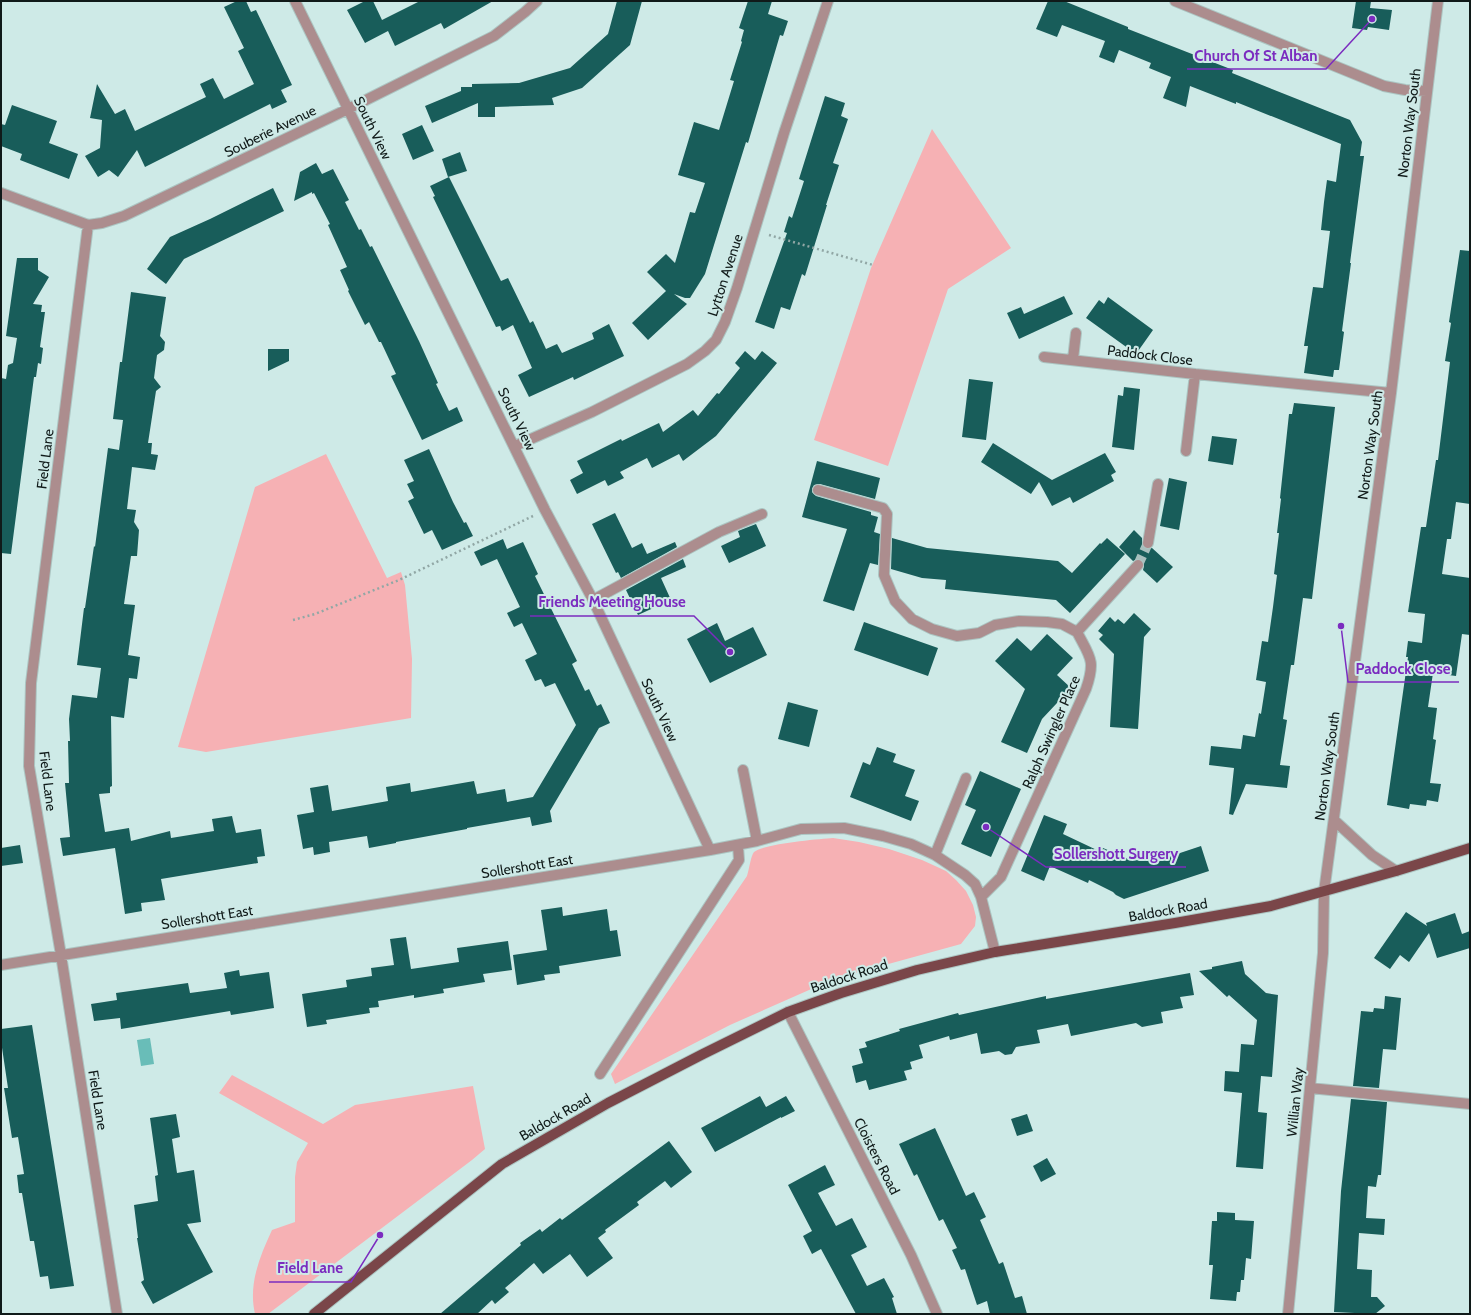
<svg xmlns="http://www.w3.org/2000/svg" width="1471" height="1315" font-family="Cabin,sans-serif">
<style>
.green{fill:#f6b1b4}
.water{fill:#69bdb8}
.building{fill:#185d5a}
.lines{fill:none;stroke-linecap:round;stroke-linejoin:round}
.minor-tunnel{stroke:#a8c0be;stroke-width:10;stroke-dasharray:10 5;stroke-linecap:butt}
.minor-casing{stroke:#acc5c2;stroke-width:12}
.major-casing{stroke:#acc5c2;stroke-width:12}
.path{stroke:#91a7a5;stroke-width:2.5;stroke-dasharray:2 3;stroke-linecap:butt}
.minor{stroke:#ac8d8e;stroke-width:10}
.major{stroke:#7a4649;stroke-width:10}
.labels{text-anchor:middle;stroke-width:4;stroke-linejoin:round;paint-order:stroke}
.street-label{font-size:14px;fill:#101a19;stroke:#ceeae7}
.leader{fill:none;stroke:#7b2cbf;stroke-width:1.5}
.callout-dot{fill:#7b2cbf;stroke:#ceeae7;stroke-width:1.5}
.callout-label{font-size:15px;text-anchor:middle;font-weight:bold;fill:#7b2cbf;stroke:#ceeae7;stroke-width:4;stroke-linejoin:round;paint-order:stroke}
</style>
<rect width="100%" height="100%" fill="#ceeae7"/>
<path class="green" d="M932,129L1011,248L948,289L888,466L814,440L871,268Z
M326,454L387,578L401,572L405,585L412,659L411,718L206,752L178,747L255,487Z
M833,838L859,842L889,849L922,860L946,871L956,880L966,891L973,905L976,917L975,926L961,944L834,979L730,1025L615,1084L611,1074L747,876C749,870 751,855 754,852C763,844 818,839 833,838Z
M232,1075L323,1124L355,1105L473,1086L485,1149L472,1160L268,1314H255C248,1284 260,1256 272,1230L295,1222V1177L297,1162L308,1143L219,1093Z"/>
<path class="water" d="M150,1038L154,1064L141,1066L137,1040Z"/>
<path class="building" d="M237,1H246L251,12L256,10L292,85L281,90L287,102L272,109L270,104L145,167L137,150L118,177L109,170L98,177L85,156L100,148L102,120L90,118L97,84L115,114L125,109L135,131L206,97L200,84L213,78L224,99L254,84L238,51L244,48L224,7Z
M365,1H373L382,20L420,1H493L444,29L441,23L395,46L388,31L365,43L347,10Z
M617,1H642L630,45L582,88L552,98L554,105L495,107V117H478V103L432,123L425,106L461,91V87H472V84L519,83L570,68L608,34Z
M748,1H772L768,14L788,21L783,36L780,35L748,143L746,142L705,274L690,298H685L674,294L687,304L648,340L632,323L666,291L647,272L666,254L675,263L690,212L695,213L705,183L678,175L694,122L719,130L734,81L730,80L742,42L741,41L744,30L739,28Z
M1048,1H1064L1128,27V29L1233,70L1232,73L1350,120L1362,142L1360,156H1364L1350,263H1351L1342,331L1344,332L1339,370H1334L1333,377L1304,373L1308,346H1304L1313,287L1323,288L1330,231L1321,230L1324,202L1327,180L1336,182L1341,144L1236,102V104L1190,86L1186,107L1163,98L1171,77L1149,68L1151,63L1119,50L1114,63L1099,57L1105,41L1062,25L1057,37L1036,29Z
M1356,1H1371L1370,8L1392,10L1389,30L1368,27L1367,30L1352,28Z
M825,96L845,103L841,116L848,119L833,163L839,165L826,205H827L805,276L802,274L790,310L781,307L774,329L755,322L787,233L784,232L789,216L792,218L804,181L799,179Z
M12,105L57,121L49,143L78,154L69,179L20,160L22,154L1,146V124L5,125Z
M422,125L434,151L413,160L402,134Z
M460,152L467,171L448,177L442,159Z
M316,163L322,174L333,169L349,200L345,202L359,230L361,229L370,247L372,246L419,341L438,383L436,384L449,411L457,407L463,421L422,440L391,376L396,374L381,342H379L369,322L365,325L348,291L349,290L340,270L347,267L328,225L330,224L314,193L312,194V192L294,201L300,172Z
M449,177L501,281L508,278L530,323L533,321L546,349L557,344L562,353L594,339L592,333L609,324L624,356L574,380L573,377L529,397L518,375L532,368L513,325L502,331L500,326L496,327L433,197L435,196L430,186Z
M273,188L284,211L184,259L166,284L147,269L170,237L210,219Z
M1460,250L1470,251V504L1456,502L1451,539H1447L1442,574L1470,578V635L1462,634L1456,676L1433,673L1428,707L1437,708L1433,739L1436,740L1430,783L1441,784L1438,802L1427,800L1426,806L1410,804L1409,809L1387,805L1408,657H1406L1408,641L1422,643L1425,614L1408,612L1421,527H1426L1436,460H1438L1450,362L1445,361L1451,323L1449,322Z
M17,258H38V270L49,277L33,304L42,305L41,312H45L40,347L43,348L41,364L38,363L36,377H34L11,554L1,553V378L6,379L8,365L13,363L17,338L6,336Z
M131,292L166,297L160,336L165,342L164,350L157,355L154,378L161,387L156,391L148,443H152L151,454L158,455L155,470L132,467L127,509L136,510L134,522L139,530L137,556H131L124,604L135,605L128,655L140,657L137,679L129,678L124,718L111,716L112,786L110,787V793L99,794L105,832L129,828L131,841L170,831L171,838L214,831L212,819L232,816L236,833L261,829L265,856L257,857L258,863L161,879L165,900L141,903L142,911L125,914L115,848L63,856L60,838L70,837L65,783H69L68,741H70L69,719L72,695L97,698L101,668L77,665L84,608H85L94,546L95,547L108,448L119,450L123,420L113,419L120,362H122Z
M1064,296L1073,314L1019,339L1007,313L1021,307L1024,314Z
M1108,297L1153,330L1136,354L1086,318L1099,300L1104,304Z
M268,349H289V361L268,371Z
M745,351L755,360L762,351L777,363L716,436L683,461L679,454L652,468L647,458L620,472L624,478L608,486L605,480L577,494L570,480L583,473L577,461L621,439L622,441L659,423L663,432L693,410L698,416L717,393L719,394L740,368L735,363Z
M969,379L993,382L986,440L962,437Z
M1124,387L1140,389L1134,450L1112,447L1118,395L1123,396Z
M1294,403L1335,407L1312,599L1303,598L1294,665H1291L1283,719L1287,720L1280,765L1290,766L1287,788L1246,784L1233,815L1229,814L1234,768L1209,765L1211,746L1241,749L1243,735L1255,737L1259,713L1261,714L1266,682L1256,680L1262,641L1268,642L1273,607L1277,575L1274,574L1279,533H1277L1281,499L1280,498L1289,414H1292Z
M1212,436L1237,439L1233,465L1208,461Z
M993,443L1052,480L1105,453L1116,472L1111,475L1114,481L1073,503L1070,497L1052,506L1039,482L1031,494L981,462Z
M429,449L453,502L464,523L466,522L473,536L442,550L432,530L424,534L408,501L414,498L407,484L414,481L404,460Z
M817,461L880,478L875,499L820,484L814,485L812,489V492L816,496L871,512V515L878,517L874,532L880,534L878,565L870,563L854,611L823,601L847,529L802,517Z
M1169,478L1187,482L1179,530L1160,526Z
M615,513L632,548L642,543L647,554L675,542L677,547L621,578L618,572L616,573L592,524Z
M756,524L766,546L729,563L721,546L740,537L738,531Z
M1134,530L1142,538V545L1144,548L1147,549L1152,548L1173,567L1157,583L1143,570L1144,566L1143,560L1139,559L1133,561L1119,547Z
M892,538L927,548L1058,561L1072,573L1100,543L1101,544L1107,538L1125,554L1070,613L1056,600L945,589L946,580L922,578L891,569Z
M503,539L507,549L523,542L538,574L535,576L577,661L572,664L585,691L589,689L597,706L601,704L610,723L599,728L550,811L552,822L532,826L530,817L467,828V829L396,842V843L369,848L367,836L329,842L330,852L314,855L313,847L303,849L297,815L314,812L310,788L328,785L332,811L388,801L386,787L410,783L411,792L474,781L477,794L505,789L507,802L533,797L576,725L555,683L545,687L541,679L535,681L525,660L537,654L522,623L514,627L507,613L520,607L497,559L481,566L474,552Z
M683,559L686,567L661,578L671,600L638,615L626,590Z
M1134,613L1151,629L1144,637L1138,729L1110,727L1114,654L1099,639L1103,635L1098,631L1110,617L1115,622L1118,619L1124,624Z
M864,622L938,648L928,676L854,650Z
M717,623L725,641L753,627L767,655L710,683L687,639Z
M1047,634L1073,658L1057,675L1071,688L1042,719L1027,753L1001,742L1025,689L995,661L1017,638L1031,651Z
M788,702L818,710L809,747L778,739Z
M877,747L896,754L893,762L915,770L905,796L919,801L911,821L850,797L863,762L870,765Z
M980,771L1021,789L991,857L961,844L976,810L965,805Z
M1044,815L1067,824L1063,834L1101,852L1103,848L1131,860L1163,861L1162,859L1201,846L1209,871L1124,899L1116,895L1113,892L1089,880L1088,883L1050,866L1044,881L1021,871Z
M20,845L23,863L1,866V848Z
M562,907L563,916L607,909L610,931L617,930L621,956L559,966L560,973L544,975L545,980L517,985L513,955L547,950L541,910Z
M1406,912L1427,926L1426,923L1455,913L1462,934L1470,931V948L1437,958L1429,933L1409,962L1400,955L1390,969L1374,958Z
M406,937L411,969L459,962L457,948L508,941L512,970L483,974L485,982L443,989L444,993L414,998V995L378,1001L379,1007L369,1008L370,1013L326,1020L327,1024L307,1027L302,994L347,987L346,980L372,976L371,968L394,965L390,939Z
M1242,961L1245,974L1266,993L1278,995L1272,1077L1261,1076L1258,1112L1267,1113L1263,1169L1236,1167L1242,1093L1224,1091L1225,1071L1239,1072L1241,1044L1254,1045L1257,1020L1229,995L1227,997L1199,971L1212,969V967Z
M239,970L240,976L269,972L274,1008L231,1015L230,1011L121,1029L120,1018L94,1021L91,1004L117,1000L116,993L188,983L190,993L227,988L224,973Z
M1190,973L1194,995L1180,997L1183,1008L1161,1012L1163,1023L1142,1027L1136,1023L1071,1036L1068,1024L1037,1030L1040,1043L1016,1047L1012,1054L1005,1055L999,1051L981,1054L977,1033L950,1040L949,1036L919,1045L923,1058L910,1062L912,1069L904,1071L907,1080L869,1090L866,1080L856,1083L852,1066L863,1063L859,1049L867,1047L865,1042L900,1031L899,1029L958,1013L959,1015L1046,996V999Z
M1385,996L1401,998L1396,1050L1383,1049L1379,1088L1353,1086L1361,1011L1373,1012L1374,1008L1384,1009Z
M32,1025L74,1286L50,1289L48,1276L40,1277L34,1241H30L22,1193H19L17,1175L24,1174L18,1137L12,1138L4,1088H8L1,1041V1029Z
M760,1096L766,1107L786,1096L795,1111L781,1118V1117L715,1152L701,1128Z
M1351,1099L1387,1102L1381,1175H1378L1376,1187L1368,1186L1366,1218L1385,1219L1384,1235L1359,1233L1357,1269L1372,1270L1371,1297H1377L1385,1306L1375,1314L1334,1312L1341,1191Z
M176,1114L180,1137L172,1139L177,1173L194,1170L201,1222L187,1224L213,1272L153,1304L141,1282L144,1280L137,1238H138L134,1205L158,1201L155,1176L158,1175L150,1118Z
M1027,1114L1033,1131L1017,1136L1011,1119Z
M935,1128L966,1196L974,1192L986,1217L980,1220L999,1264L1003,1262L1015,1298L1022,1296L1027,1314H990L987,1301L977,1305L965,1269L961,1270L952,1250L957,1248L943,1219L939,1221L917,1174L914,1176L899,1144Z
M669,1141L692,1172L671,1188L665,1181L637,1202L639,1205L605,1230L606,1232L598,1238L613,1258L587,1277L570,1254L543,1274L534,1263L505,1288L509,1292L495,1304L492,1300L477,1314H440L521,1245L520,1243L540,1229L542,1232L560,1218L562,1220Z
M1047,1158L1056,1174L1041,1182L1033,1166Z
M825,1165L835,1185L818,1193L836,1226L852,1218L867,1247L851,1255L867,1286L884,1278L894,1297L892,1298L897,1314H856L821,1249L812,1254L803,1236L812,1231L788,1185Z
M1217,1212L1235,1213V1220L1254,1221L1251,1259L1246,1258L1244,1280H1241L1240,1292H1237L1236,1301L1210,1299L1213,1265H1209L1212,1221H1217Z"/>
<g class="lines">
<path class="minor-tunnel" d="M1138,565L1148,543"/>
<g class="minor-casing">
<path id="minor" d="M295,1L545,510L593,600L710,850
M1175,1L1384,86L1405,90L1427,91
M1,193L88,225L102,223L124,216L348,109L494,36L525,12L537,1
M88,225L31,683L29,766L61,955L117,1314
M1044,357L1195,374L1391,393
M1073,359L1076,333
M515,446L592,412L687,364L705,351L716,340L725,322L737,288L784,133L828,1
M1186,451L1195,374
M818,490L883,508L887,514L884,575L895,601L912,619L932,629L957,636L979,633L995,625L1019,621L1047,622L1062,624L1077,632
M1148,543L1158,484
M593,600L719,532L762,514
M743,770L757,841
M1334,820L1372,855L1396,871
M935,855L966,778
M981,897L1001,877L1086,689C1096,660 1090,657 1077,632L1138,565
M1,965L710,850L757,841L801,829L844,828L883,836L911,844L935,855L965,875L975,884L981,897L995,952
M788,1012L911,1255L937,1314
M600,1074L739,860L738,846
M1310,1088L1470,1104
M1288,1314L1323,953L1324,892L1391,393L1438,1"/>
</g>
<g class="major-casing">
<path id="major" d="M314,1314L502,1164L608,1103L703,1054L788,1012L841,993L917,970L995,952L1175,923L1271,906L1396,871L1470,848"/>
</g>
<path class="path" d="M769,235L873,265
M293,620L315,614L399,580L533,516"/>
<use href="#minor" class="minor"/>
<use href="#major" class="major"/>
</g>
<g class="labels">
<g class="street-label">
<text transform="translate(1409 123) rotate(-83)" y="5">Norton Way South</text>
<text transform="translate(373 128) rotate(64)" y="5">South View</text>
<text transform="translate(270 131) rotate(-26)" y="5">Souberie Avenue</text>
<text transform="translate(725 275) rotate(-72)" y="5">Lytton Avenue</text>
<text transform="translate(1150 355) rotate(7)" y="5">Paddock Close</text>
<text transform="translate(517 419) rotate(64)" y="5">South View</text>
<text transform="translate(1370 445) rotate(-82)" y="5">Norton Way South</text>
<text transform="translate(45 459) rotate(-83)" y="5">Field Lane</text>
<text transform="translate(660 710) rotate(65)" y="5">South View</text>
<text transform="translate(1051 732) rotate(-66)" y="5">Ralph Swingler Place</text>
<text transform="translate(1327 766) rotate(-82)" y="5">Norton Way South</text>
<text transform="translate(48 781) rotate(83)" y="5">Field Lane</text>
<text transform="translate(527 866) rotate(-9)" y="5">Sollershott East</text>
<text transform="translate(1168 910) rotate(-10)" y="5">Baldock Road</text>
<text transform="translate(207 917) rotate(-9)" y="5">Sollershott East</text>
<text transform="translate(849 976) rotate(-18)" y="5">Baldock Road</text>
<text transform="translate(98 1100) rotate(81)" y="5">Field Lane</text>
<text transform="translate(1295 1102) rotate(-84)" y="5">Willian Way</text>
<text transform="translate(555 1117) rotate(-30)" y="5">Baldock Road</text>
<text transform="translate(877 1156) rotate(63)" y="5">Cloisters Road</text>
</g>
</g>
<path class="leader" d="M1372 19L1326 69H1187M730 652L694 616H530M1341 626L1348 682H1459M986 827L1046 867H1186M380 1235L351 1282H269"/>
<g class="callout-dot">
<circle cx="1372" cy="19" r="4"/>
<circle cx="730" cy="652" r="4"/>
<circle cx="1341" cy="626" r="4"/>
<circle cx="986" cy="827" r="4"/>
<circle cx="380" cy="1235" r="4"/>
</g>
<g class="callout-label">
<text x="1256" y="61">Church Of St Alban</text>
<text x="612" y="607">Friends Meeting House</text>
<text x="1403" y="674">Paddock Close</text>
<text x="1116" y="859">Sollershott Surgery</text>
<text x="310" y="1273">Field Lane</text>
</g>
<rect width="1471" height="1315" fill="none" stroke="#101a19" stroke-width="4"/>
</svg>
